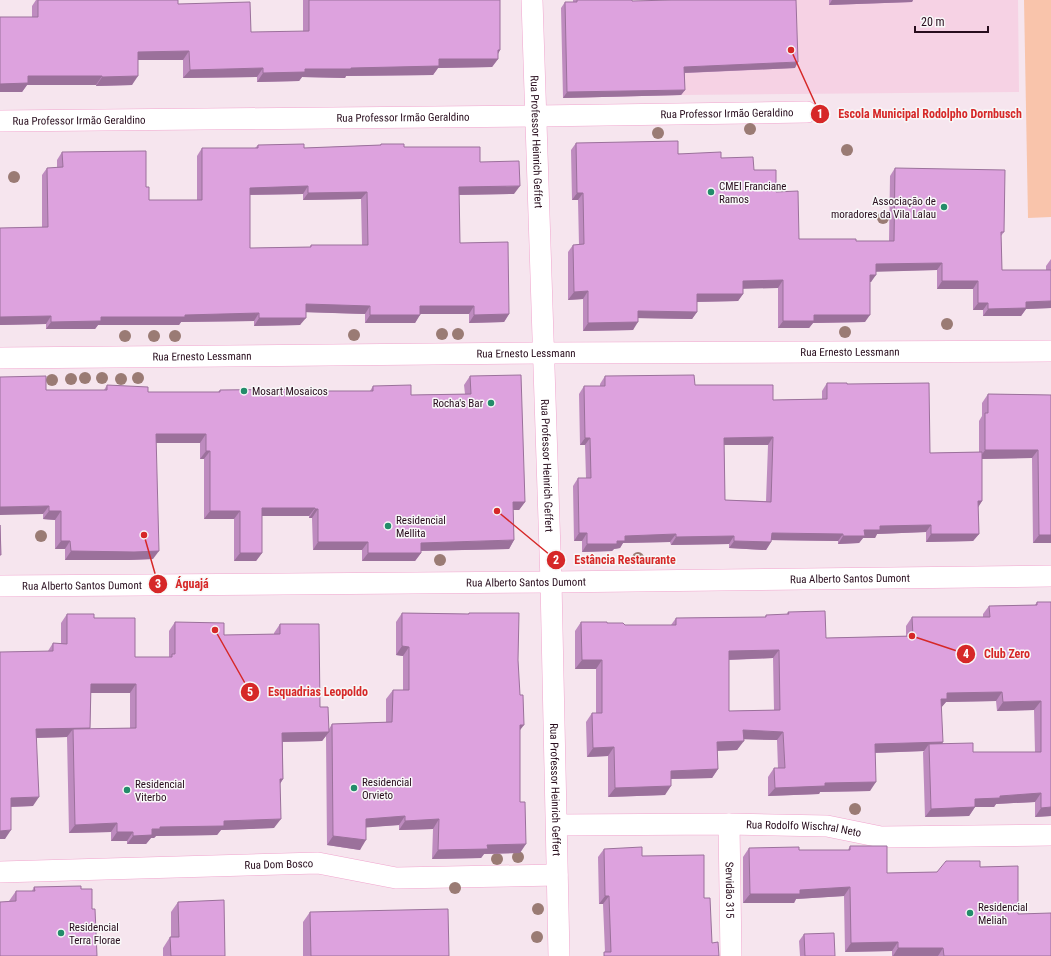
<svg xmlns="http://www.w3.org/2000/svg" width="1051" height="956" font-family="'Roboto Condensed',sans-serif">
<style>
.built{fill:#f6d2e4}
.green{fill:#f9c4ab}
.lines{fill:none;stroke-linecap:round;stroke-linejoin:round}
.minor-casing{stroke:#f1a5ce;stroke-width:22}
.minor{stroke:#fff;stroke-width:21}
.tree{fill:#9a7b74}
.wall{fill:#be8bbf;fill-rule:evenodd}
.shaded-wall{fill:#9b719b}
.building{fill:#dda2de;stroke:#9b719b;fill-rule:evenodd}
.poi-dot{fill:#238c6a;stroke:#f8f8f8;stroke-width:1.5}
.labels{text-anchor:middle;stroke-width:3;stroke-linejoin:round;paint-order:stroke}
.street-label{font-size:11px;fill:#280d1d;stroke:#f8f8f8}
.poi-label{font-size:11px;fill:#280d1d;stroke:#f8f8f8;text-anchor:start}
.leader{fill:none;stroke:#d62828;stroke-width:1.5}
.callout-dot{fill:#d62828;stroke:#f8f8f8;stroke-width:1.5}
.mark-label{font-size:12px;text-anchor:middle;font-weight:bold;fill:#fff}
.callout-label{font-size:12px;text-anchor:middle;font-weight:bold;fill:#d62828;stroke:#f8f8f8;stroke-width:3;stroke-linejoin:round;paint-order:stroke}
</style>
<rect width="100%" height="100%" fill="#f6e5ee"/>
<path class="built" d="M671,0H1018L1019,92L681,95L563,98L671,6Z"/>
<path class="green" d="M1024,0H1051V217L1028,218Z"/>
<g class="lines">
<g class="minor-casing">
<g id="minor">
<path id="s1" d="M532,0L551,582L559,956"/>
<path id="s2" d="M0,121L537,116L807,112"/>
<path id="s3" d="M0,358L543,353L1051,351"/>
<path id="s4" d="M0,586L551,582L1051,576"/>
<path id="s5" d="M729,824L731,956"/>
<path id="s6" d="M557,825L729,824L827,826L881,837L1051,835"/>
<path id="s7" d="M0,872L318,863L396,878L557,875"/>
</g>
</g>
<use href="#minor" class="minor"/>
</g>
<g class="tree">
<circle cx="750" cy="129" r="6"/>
<circle cx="658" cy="133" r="6"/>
<circle cx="847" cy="150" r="6"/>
<circle cx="14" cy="177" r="6"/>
<circle cx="883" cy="218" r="6"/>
<circle cx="947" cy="324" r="6"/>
<circle cx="845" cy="332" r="6"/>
<circle cx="442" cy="334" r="6"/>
<circle cx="458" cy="334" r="6"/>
<circle cx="354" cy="335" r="6"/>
<circle cx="125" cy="336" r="6"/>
<circle cx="154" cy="336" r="6"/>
<circle cx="175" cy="336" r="6"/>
<circle cx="85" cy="378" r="6"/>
<circle cx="102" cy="378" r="6"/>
<circle cx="138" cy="378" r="6"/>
<circle cx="71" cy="379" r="6"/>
<circle cx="121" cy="379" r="6"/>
<circle cx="52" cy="380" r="6"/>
<circle cx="41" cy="536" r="6"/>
<circle cx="638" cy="558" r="6"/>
<circle cx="440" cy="560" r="6"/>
<circle cx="855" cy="809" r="6"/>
<circle cx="518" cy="857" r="6"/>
<circle cx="497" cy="859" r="6"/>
<circle cx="455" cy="888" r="6"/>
<circle cx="538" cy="909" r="6"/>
<circle cx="537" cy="937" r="6"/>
</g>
<path class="wall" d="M36,0H178V4L251,32H303V0H500V50L498,54V59L492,67L438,68L433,75L346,76L345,78L302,77L299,81L257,82V77L183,78V60H138L132,85L96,86V85H27L22,92H0V17H32V6Z
M573,0H632V1L795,68L685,73V90L681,95L563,98L561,8L565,2H573Z
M829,0H913L912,2L829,5Z
M576,143L721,158L754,170L776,192L799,239L856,241H889L890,176L895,168L1004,232L1001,236L1002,270H1046V266L1051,259V308L1026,309L1021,316H983V310H973V289H937V270L876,271L871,282H870L865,322L813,323L809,328H778V288H743V294L738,301L697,302V312L692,319L638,318L633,330L583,331V299L568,300V252L573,245H579L578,200H572L571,150Z
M381,144L404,147L480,162L514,194L459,195L460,243L509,314L504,322L469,323V314H420L415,323H365V314L306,312L300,325L254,326V321L181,322L179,325H98L95,329H46V324L0,325V228L42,227V175L47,168H57V160L62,152L146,187L149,200H197V156L202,148H255L258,145L304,148L380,145ZM303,194V200L361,199L362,245H311L310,247L250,248V195Z
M470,376L525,502L519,510H513L514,540L509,549L421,551V553L415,561H362V550H313L312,518H309V516H262V553L256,561H234V519H204V459H200V443H156L153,559L129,560H65V549H55V520L43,519L46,390H104L107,385L148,392H218L220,390L314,391H370L373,386L411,395L465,394L464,385Z
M605,376L695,385L773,400L822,399V391L827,383L847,384L930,453L979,452V421L982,416V403L988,394L1051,395V543H1033L1032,458L982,459V501L978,507L979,534L973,541L926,542V532L877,534L875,538H863L859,543L838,544V541L771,540V542L766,550L729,548V544L671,545L670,542L623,543L620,548L614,549L612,551L582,552V541H574L573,486L578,478H586L585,445H580L579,394L584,386H600V384ZM724,445H768L766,501L725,500Z
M1037,602H1051V816L1035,817V802L996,804L994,807H975L969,816L925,817L923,752L924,751L875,753L870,791L820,792L819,794L768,796V777L774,768H778L777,740L744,739L737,750L717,751L718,769L712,778L671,779L665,795L608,797V756L587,757L586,722L592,713H596V669H575V631L581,622L625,625H671L676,618L765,617L766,615H786L788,612L826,638L906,636V626L912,617H983V614L989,606L1035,605ZM773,658L774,710L729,711V660ZM996,701L997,711L1034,710L1035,752H973L942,743L941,707L946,702Z
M402,613L468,614L469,613L518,660L520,729V853L484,854L481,858L432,859L433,829L399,830V825L366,827L360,850L327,845L326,736L322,741L283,742V779L280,784L274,828L221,830L217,835L156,836L154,838H151L146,844H127V841H111V832L69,833L67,737L36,738L33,806L11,807L5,839H0L48,651L53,643L61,644V623L67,614L94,618L135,657H169V631L175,622L224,635L274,634V633L280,624L320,707L329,729L332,724L386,722V699L393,690H403V656L396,655V622ZM91,693H130V728L90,729Z
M850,846L887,873L937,872L980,867L1018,914L1051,956H892V951L845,952L844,896L796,899L794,903H743V857L749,848L799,850H848Z
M604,849L642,856L704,898L712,943L719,956L605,952L603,904H599L598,857Z
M34,887L81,889L92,909L9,901L16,891H32Z
M178,902L225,956H163V948L170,937H171V912Z
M310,912L449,956H303V922Z
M804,934L835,956H800L799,941Z"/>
<path class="shaded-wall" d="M832,0H913L912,2L829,5Z
M498,50H500L495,59H498L492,67L438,68L433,75L346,76L345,78L302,77L299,81L257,82L263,73L305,69L351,68L439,59Z
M189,51L183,60H132L138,52Z
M798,62L795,68L681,73L684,67Z
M263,68L257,77L183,78L190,70Z
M28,76H102L96,85H27L22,92H0V84Z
M138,76L132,85L96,86L102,77Z
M685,90L681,95L563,98L567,92Z
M308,186L303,194L244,195L250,188Z
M520,186L514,194L453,195L459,187Z
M367,192L361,199L303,200L308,193Z
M577,193H583L578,200H572Z
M942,263L937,270L870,272L876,264Z
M870,275H876L871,282H864Z
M783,280L778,288L738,289L743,281Z
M942,281H978L973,289H937Z
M588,291L583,299L568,300L574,292Z
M697,294H743L738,301L692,302Z
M1051,301V308L1026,309L1021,316H983L988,309L1026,302Z
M978,303H988L983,310H973Z
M306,304L370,306L365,314L300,312Z
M420,306H474L469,314H415Z
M638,311L697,312L692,319L633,318Z
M259,313L254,321L181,322L179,325H98L95,329H46L51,322L101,317L185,315Z
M509,314L504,322L469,323L474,315Z
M370,315H420L415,323H365Z
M814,315H870L865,322L813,323L809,328H778L783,321Z
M51,316L46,324L0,325V317Z
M259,318H306L300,325L254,326Z
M638,322L633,330L583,331L588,323Z
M156,434H206L200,443H150Z
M773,437L768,445H719L724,438Z
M585,438H590L585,445H580Z
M985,450H1038L1032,458L979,459Z
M206,451H210L204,459H200Z
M978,501H982L977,509Z
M513,502H525L519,510H507Z
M49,506L43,514L0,515V507Z
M262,508H315L309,516H256Z
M315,509H318L312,518H309Z
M49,511H61L55,520L43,519Z
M210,511H240L234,519H204Z
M931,525L926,532L877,534L875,538H863L859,543L838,544L843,536L880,526Z
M579,533H587L582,541H574Z
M772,533L843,534L838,541L766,540Z
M676,534L670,542L623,543L620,548L614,549L612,551L582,552L587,544L617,541L625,536Z
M931,534H979L973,541L926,542Z
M1039,535H1051V543H1033Z
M734,536L729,544L671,545L676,537Z
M514,540L509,549L415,551L421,543Z
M61,541H70L65,549H55Z
M734,541L771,542L766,550L729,548Z
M318,542H368L362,550H313Z
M71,551H159L153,559L129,560H65Z
M240,553H262L256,561H234Z
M368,553H421L415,561H362Z
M402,646L409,647L403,656L396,655Z
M779,650L773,658L723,660L729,651Z
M582,660H602L596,669H575Z
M91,684H136L130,693H85Z
M1002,692L996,701L946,702L941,708V699L947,693Z
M1041,701L1034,710L997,711L1003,702Z
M520,725H524L517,734Z
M90,728L73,729L67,737L30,738L36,729Z
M743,730L783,732L777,740L736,739Z
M329,732L322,741L276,742L282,733Z
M744,741L737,750L711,751L717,742Z
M943,742L937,751L929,744L924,751L869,753L875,744Z
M614,747L608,756L587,757L593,748Z
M718,769L712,778L665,779L671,771Z
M280,779H283L277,788Z
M876,782L870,791L820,792L819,794L768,796L775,788L825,783Z
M671,786L665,795L608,797L615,788Z
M1041,793L1035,802L996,804L994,807H975L969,816L925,817L931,809L975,799L1000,796Z
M39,797L33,806L4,807L11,798Z
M1051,807V816L1035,817L1041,808Z
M405,816L399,825L359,828L366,819Z
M281,819L274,828L221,830L217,835L156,836L154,838H151L146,844H127L133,836L160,827L224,821Z
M439,819L433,829L399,830L405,821Z
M117,823L111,832L69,833L75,825Z
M11,830L5,839H0V831Z
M117,832H133L127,841H111Z
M333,836L366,840L360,850L327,845Z
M526,844L520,853L484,854L481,858L432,859L438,850L487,845Z
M850,887L844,896L796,899L794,903H743L750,894L800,890Z
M605,896H609L603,904H599Z
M898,942L892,951L845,952L851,943Z
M898,948H943L938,956H893Z"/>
<path class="building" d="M38,0H178V4L250,2L251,32L309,31V0H500V50H498V59H439V66L351,68V69H305V72L263,73V68L190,70L189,51L138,52V76L102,77V76H28V83L0,84V17H38Z
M577,0H632V1L671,0H796L798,62L684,67L685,90L567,92L565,2H577Z
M678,141V154L721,152V158L753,157L754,170H776V192L798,191L799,239H856V241H894L895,168L1005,170L1004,232H1001L1002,270H1051V301L1026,302V308L988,309V303H978V281H942V263L876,264V275H870V315H814V321H783V280L743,281V294H697V312L638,311V322L588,323V291L574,292L573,245L584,244L583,193H577L576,143Z
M304,144V148L381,145V144H404V147H480V162L519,161L520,186L459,187L460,243L508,242L509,314L474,315V306H420V315H370V306L306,304V318H259V313L185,315V317H101V321L51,322V316L0,317V228L48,227L47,168L63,167L62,152L146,151V187H149V200H202V148H258V145ZM308,186V193L367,192L368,245H311V247L250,248V188Z
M521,375L525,502H513L514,540L421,543V553H368V542H318V509H315V508H262V553H240V511H210V451H206V434H156L159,551L134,552L71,551L70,541H61V511H49V506L0,507V377L46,376V390H107V385L148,387V392H220V390L314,389V391H373V386L411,385V395L471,394L470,376Z
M694,375L695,385H773V400L827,399V383H847V384L929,383L930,453L982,452V501H978L979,534H931V525L880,526V530H864L865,536H843V534L772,533L771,542L734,541V536L676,537V534L625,536V541H617V544H587V533H579L578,478H591L590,438H585L584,386H605V376ZM773,437L771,502L725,500L724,438Z
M988,394L1051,395V535H1039L1038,450H985V413H988Z
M0,525L1,555H0Z
M1037,602H1051V807L1041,808V793L1000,796V798L975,799V807L931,809L929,744L973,743V752H1041V701L1003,702L1002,692L947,693V699H941L943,742L875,744L876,782L825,783V786L775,788L774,768H785L783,732L743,730L744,741L717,742L718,769L671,771V786L615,788L614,747L593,748L592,713H602V660H582L581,622H607V623H623L625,625H676V618L766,617V615L789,614L788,612L825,611L826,638L913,636L912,617H990L989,606L1037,605ZM779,650L780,710L729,711V651Z
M402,613L469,614V613H519L518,660L520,695H523L524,725H520V802H525L526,844L487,845L488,849L438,850L439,819L405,821V816L366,819V840L333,836L332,724L392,722L393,690H409V647L402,646Z
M67,614H94V618H135V657H172V654H175V622L224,623V635L280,634V624H319L320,707H328L329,732L282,733L283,779H280L281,819L224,821V826L160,827V829H152V835L133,836V832H117V823L75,825L73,729L136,728V684H91L90,728L36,729L39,797L11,798V830L0,831V652L53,651V643L67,644Z
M850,846H887V873L937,872L946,861H980V867L1018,866V914L1051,913V956H944L943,948H898V942L851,943L850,887L800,890V894H750L749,848L799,847V850H850Z
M642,847V856L704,855V898H710L712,943L718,942L719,956H604V952H611L609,896H605L604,849Z
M81,886V889H92V909H95L97,956H0V902L16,901V891H35L34,887Z
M224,900L225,956H171L170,937H179L178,902Z
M448,909L449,956H311L310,912Z
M834,933L835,956H805L804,934Z"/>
<g class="poi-dot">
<circle cx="711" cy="192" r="4"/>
<circle cx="944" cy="207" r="4"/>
<circle cx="244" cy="391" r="4"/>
<circle cx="491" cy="403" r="4"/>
<circle cx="388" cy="526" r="4"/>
<circle cx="354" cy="788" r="4"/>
<circle cx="127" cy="790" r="4"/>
<circle cx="970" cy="913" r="4"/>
<circle cx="61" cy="933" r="4"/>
</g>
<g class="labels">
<g class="street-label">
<text dy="4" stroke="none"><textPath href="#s2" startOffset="727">Rua Professor Irmão Geraldino</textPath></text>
<text dy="4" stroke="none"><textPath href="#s2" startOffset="403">Rua Professor Irmão Geraldino</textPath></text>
<text dy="4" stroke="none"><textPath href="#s2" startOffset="79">Rua Professor Irmão Geraldino</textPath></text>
<text dy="4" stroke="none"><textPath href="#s1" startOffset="142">Rua Professor Heinrich Geffert</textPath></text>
<text dy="4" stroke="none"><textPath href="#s3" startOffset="850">Rua Ernesto Lessmann</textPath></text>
<text dy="4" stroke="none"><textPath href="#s3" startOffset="526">Rua Ernesto Lessmann</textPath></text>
<text dy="4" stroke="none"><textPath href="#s3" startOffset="202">Rua Ernesto Lessmann</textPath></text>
<text dy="4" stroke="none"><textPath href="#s1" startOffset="466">Rua Professor Heinrich Geffert</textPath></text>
<text dy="4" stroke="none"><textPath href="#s4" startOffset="850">Rua Alberto Santos Dumont</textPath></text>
<text dy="4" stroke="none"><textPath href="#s4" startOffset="526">Rua Alberto Santos Dumont</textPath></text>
<text dy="4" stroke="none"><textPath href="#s4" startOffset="82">Rua Alberto Santos Dumont</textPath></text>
<text dy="4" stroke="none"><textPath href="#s1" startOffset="790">Rua Professor Heinrich Geffert</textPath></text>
<text dy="4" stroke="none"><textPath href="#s6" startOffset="247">Rua Rodolfo Wischral Neto</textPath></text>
<text dy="4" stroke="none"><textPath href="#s7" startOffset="279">Rua Dom Bosco</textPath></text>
<text dy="4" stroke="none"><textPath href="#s5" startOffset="66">Servidão 315</textPath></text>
</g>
<g class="poi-label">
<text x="719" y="190">CMEI Franciane<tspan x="719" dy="13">Ramos</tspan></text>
<text x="936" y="205" text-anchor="end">Associação de<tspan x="936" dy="13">moradores da Vila Lalau</tspan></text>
<text x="252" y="395">Mosart Mosaicos</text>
<text x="483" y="407" text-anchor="end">Rocha's Bar</text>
<text x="396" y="524">Residencial<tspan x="396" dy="13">Mellita</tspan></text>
<text x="362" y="786">Residencial<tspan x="362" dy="13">Orvieto</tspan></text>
<text x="135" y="788">Residencial<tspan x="135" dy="13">Viterbo</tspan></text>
<text x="978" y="911">Residencial<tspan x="978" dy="13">Meliah</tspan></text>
<text x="69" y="931">Residencial<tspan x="69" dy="13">Terra Florae</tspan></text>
</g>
</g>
<path class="leader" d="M791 50L820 114M497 511L556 560M144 535L158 584M912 636L966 654M215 630L250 692"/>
<g class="callout-dot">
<circle cx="791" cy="50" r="4"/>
<circle cx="497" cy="511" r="4"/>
<circle cx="144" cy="535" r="4"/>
<circle cx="912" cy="636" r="4"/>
<circle cx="215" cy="630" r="4"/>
<circle cx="820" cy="114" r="10"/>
<circle cx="556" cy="560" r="10"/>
<circle cx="158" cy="584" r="10"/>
<circle cx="966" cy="654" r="10"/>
<circle cx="250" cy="692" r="10"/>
</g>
<g class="mark-label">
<text x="820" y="118">1</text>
<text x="556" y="564">2</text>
<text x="158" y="588">3</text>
<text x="966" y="658">4</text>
<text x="250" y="696">5</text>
</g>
<g class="callout-label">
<text x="930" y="118">Escola Municipal Rodolpho Dornbusch</text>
<text x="625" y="564">Estância Restaurante</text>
<text x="192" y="588">Águajá</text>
<text x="1007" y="658">Club Zero</text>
<text x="318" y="696">Esquadrias Leopoldo</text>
</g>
<path d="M915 26v6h73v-6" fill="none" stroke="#280d1d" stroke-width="2"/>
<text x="921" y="26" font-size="12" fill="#280d1d" stroke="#f8f8f8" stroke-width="3" paint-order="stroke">20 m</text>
</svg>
